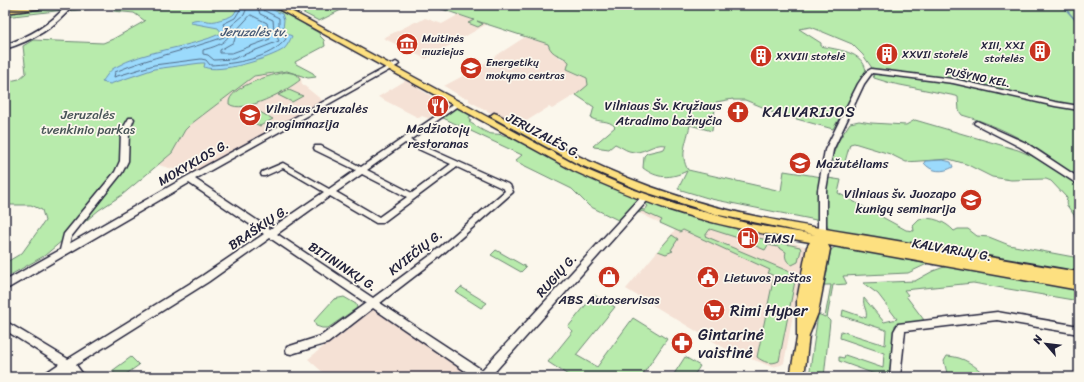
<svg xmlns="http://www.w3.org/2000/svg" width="1084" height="382" font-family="Sriracha,sans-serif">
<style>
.built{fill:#f5e1d5}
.green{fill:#b8ebac;stroke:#6d8674}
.water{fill:#9bdafc;stroke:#6b90af}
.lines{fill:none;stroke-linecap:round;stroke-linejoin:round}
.shore{stroke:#526c88;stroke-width:1}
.stream{stroke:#6b90af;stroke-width:1.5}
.minor-casing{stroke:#22223b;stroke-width:3}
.major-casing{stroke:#22223b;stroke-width:3}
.minor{fill:#fbf7ec;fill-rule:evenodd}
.major{fill:#fde080;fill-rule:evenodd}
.labels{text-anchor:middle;stroke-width:3.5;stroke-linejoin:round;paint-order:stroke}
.far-poi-label{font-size:11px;fill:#22223b;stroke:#fbf7ec;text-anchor:start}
.far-street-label{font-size:11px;fill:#22223b;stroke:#fbf7ec}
.far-water-label{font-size:12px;font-style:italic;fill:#465975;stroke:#fbf7ec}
.poi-label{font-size:13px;fill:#22223b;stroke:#fbf7ec;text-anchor:start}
.park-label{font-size:13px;fill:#485457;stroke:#fbf7ec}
.street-label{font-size:13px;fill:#22223b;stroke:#fbf7ec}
.quarter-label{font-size:15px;letter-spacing:1px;fill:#22223b;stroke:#fbf7ec}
.near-poi-label{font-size:16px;fill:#22223b;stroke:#fbf7ec;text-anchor:start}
</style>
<rect width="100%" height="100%" fill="#fbf7ec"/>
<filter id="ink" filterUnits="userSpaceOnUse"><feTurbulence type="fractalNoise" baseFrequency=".025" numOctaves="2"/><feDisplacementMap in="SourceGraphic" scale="8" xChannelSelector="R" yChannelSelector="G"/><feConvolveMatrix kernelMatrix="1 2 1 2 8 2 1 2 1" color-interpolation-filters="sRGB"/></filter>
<g filter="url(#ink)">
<path class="built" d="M458,15L487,24L426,59L383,38L415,22H418L425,18L442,24Z
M525,37L548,44L560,58L566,59L569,62L572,72L587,78L588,85L586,88L552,109L549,107L520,125L515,126L469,101V98L462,97L444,86L474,70Z
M287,71L300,74L302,84L323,101L192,174L158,165L172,153L185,130L191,124L247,80L261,74L268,75Z
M408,79L422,87L419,89L438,100L441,98L451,104L430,119L422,116L419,118L378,97Z
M647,206L741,229L805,246L808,252L800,277L784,363L781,365L772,367L726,349L626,289L675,230L637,212L641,209L644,210Z
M373,307L472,376V377H328L308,359Z"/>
<path class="green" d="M73,5H265L305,22V25L319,33L320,36L324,40L325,46L295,62L296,64L313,73L316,77L308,78L287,71L254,76L191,124L185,130L172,153L122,195L99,210L44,256L5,278V263L22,253L45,221L42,210L31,205H5V82L19,79L26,73L23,46L33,40L103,43L113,39L145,21L134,13L113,11L117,6L69,11Z
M288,5H332L343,9L319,21Z
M430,5H1079V222L1066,204L1067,198L1051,181L1046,179L1011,180L992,177L966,164L949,159L906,162L890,154L854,143L850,144L844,165H838L832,160V157L839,140L850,123L859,121L871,123L906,125L915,120L1018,150L1044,161L1049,162L1051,158C1024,139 994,124 962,115L959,111L958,97L956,96L890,83L874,78L873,75L879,73L872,68L863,55L852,44L811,27L799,29L821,43V46C837,50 863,51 866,71L833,129L771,112L770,110L745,100H733V99L716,102L712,131L690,125C687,141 679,155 688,170L781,191L784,171L841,180L838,193L906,230L914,231L913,225L919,219C932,216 946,222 954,231L958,229H968L977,236L989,237L1009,245L1079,258V273L837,233L828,228L826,222L711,199L678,189L687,171C670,179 658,179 643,168L644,156L647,153L664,149L666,145C653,142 643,156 629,151C625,150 620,146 615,144L609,149L594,147L593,146L615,127C609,119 599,123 591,118L594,107L576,95L588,85L587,78L567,69L569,62C562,54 552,57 548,44L477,21L483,24L478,27L468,23L474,20Z
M62,6L61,7L67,6L64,10L5,17V12Z
M286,72L297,74L300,80C288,90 243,115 229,104C227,87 273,74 286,72Z
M289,90L303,96L292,102L278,95Z
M454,108L461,109L471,116L469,117L471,121L469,122C475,125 486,134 493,134C500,134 505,135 513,138L639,199L620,221L589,206L572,189L515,161L522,155L441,117Z
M256,110L273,119L260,126L242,117Z
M480,113L575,162L644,193L574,165Z
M657,199L746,221L802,233L751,225L699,212Z
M646,201L735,227L738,231L744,234L741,239L710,229L705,236L795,274L796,276L779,361C771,365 763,362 757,357L774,276L768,273L770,270L683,230L680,232L660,223L662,220L642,211L639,213L637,212L639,209L645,210L648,206L644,203Z
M672,235L678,239L671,250L673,251L666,254L658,251Z
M754,237L800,247L801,250L798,262L792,265C787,263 784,257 786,252L778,247L768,245L765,250L751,244Z
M835,247L859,250L927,264L908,273L843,276L847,284L833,285L827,318L830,321L824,377H809L818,314L825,317L831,285H824L831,250Z
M496,250L526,267L521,272L491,255Z
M947,266L1079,288V301L973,283L904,290L908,295L906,296L924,320L895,325L892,377H883L839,361V357L844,358L845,355L883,368L884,353L840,338L841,331L885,345L886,330L842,316L843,310L866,318C868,310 862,306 864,298L884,322L897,319L878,294L863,283L915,281L933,271Z
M461,287L487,303L481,308L456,292Z
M594,295L615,307L576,355L597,367L633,318L667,339L641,377H609L605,374L602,377H571L548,362L573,331L568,327Z
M344,297L356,304L357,308L328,328H322L316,326L314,321L334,299Z
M947,356C965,357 974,365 987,377H948L944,361Z
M131,357L139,365L122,377H119L112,371Z
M685,357L700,366L693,377H672Z"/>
<path class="water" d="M243,5L264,6L282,14L284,20L283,29L287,34L292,36C290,40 288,45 284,49C271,58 219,74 204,67L205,63H201L154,69L110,84L102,82C105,78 110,70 114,68C146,49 188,49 222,33L218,28L191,23V21C199,17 207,23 216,21C221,19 230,18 234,14C237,9 238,7 243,5Z
M943,160L951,162L953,167C943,173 931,172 924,163L925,161Z"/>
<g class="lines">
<path class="shore" d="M243,5L235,18L223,24L226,31L224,37C188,50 150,57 115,72L114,77L154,65L201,59L206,60L210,65C234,64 270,59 286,39L279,29V18L263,10L262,5
M248,5L244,15L231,26C230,43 217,46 203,50V54L208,55L214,60L233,59L279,41L274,31L273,20L260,14L257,5
M251,15L267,23L270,39L232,53H220V50L234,42L237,30Z"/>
<path class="stream" d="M1062,5L1079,24"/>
<g class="minor-casing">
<path id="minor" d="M67,5H73C56,27 32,41 5,49V45C30,36 50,25 67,5Z
M396,62L399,64L398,65L195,179L270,229L324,192L283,168L265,176H262L261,174L262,172L283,163L329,189L356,170L315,150L314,148L315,146H321L361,167L455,103H459V105L410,140L510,185L513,192L437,259L380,303L482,370L642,196H648L649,198L648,200L490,377H474L373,308L328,343L291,354L287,353L286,350L287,347L321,336L366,303L270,238L208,282L76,365L85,377H73L67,371L57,377H43L44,374L59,364L5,330V321L68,359L202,276L264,234L189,183L5,290V281L60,250L64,234L115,172L120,161L121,132L129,118H133L134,119L129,132L128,161L122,173L71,237L69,244L186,177ZM405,143L451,164L412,193L367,170ZM457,167L504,189L505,191L431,255L373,298L277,234L330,196L376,223H382ZM362,174L407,197L379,217L336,192Z
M871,69L953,79L1055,102L1079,106V110L1055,106L953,83L872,73L864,84L833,150L826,190V233L825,235H819L818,233V190L825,150L858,84L866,72Z
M977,121L1026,143L1079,178V185L1020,147L975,124L974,123L975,122Z
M997,312L1079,326V334L997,320L905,331L900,377H890L894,331L898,324Z"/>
</g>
<g class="major-casing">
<path id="major" d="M38,5H57L54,7L5,13V9Z
M271,5H279L297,14L580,167L632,189L677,205L750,224L816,235L719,215L642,191L576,163L490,116L494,113L497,114C554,145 610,174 672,194C737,216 806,226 874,237C943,249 1011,261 1079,272V290L828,245L830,249L818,313L809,335L804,377H790L797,338V300L807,247L810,242C763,234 716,225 670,210C637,199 605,185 574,171Z"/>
</g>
<use href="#minor" class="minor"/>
<use href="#major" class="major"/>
</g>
</g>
<defs>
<g id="museum-disc" transform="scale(1.15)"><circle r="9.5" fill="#c8321e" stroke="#fbf7ec"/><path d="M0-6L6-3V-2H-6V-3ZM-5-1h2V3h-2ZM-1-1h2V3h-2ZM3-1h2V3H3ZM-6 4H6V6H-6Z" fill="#fff"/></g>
<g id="building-disc" transform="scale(1.15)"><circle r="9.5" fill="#c8321e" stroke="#fbf7ec"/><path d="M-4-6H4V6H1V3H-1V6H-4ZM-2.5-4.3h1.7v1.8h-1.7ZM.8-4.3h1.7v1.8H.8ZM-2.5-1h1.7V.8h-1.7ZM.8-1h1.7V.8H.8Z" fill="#fff"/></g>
<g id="school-disc" transform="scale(1.15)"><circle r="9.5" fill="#c8321e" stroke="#fbf7ec"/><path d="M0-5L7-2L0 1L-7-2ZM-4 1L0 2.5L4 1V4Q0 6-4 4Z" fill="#fff"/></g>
<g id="restaurant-disc" transform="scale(1.15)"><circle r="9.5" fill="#c8321e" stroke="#fbf7ec"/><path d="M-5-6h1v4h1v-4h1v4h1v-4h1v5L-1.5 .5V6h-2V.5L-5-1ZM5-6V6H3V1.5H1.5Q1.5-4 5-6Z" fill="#fff"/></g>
<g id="church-disc" transform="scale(1.15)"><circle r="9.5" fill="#c8321e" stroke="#fbf7ec"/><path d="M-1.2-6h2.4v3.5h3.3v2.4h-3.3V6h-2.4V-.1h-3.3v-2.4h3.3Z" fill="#fff"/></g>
<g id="university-disc" transform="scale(1.15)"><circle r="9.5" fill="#c8321e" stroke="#fbf7ec"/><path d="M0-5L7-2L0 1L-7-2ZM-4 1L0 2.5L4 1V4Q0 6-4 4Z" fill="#fff"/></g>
<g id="fuel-disc" transform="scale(1.15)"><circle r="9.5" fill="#c8321e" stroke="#fbf7ec"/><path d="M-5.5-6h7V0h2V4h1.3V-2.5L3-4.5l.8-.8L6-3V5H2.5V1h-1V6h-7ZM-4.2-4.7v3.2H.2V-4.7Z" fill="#fff"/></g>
<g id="shop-disc" transform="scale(1.15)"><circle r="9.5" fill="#c8321e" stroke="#fbf7ec"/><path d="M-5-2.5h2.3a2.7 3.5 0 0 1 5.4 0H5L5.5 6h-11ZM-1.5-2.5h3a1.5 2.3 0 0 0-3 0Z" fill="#fff"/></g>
<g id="civic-disc" transform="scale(1.15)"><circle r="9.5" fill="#c8321e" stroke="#fbf7ec"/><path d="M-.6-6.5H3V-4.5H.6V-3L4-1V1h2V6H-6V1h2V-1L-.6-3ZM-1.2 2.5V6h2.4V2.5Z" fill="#fff"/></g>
<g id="supermarket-disc" transform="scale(1.15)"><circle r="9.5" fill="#c8321e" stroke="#fbf7ec"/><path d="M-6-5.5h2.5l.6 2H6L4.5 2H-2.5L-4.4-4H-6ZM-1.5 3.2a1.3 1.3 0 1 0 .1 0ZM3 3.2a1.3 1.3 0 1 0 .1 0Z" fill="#fff"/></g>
<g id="pharmacy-disc" transform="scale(1.15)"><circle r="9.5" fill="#c8321e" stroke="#fbf7ec"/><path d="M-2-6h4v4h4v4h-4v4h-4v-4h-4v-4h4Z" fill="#fff"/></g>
</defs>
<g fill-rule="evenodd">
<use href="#museum-disc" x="407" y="44"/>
<use href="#building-disc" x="1040" y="51"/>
<use href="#building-disc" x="887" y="54"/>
<use href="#building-disc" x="761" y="56"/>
<use href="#school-disc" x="471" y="68"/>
<use href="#restaurant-disc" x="438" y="106"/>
<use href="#church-disc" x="738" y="112"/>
<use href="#school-disc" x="250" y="115"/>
<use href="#school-disc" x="800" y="163"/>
<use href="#university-disc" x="971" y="200"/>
<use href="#fuel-disc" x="748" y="238"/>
<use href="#shop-disc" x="609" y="277"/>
<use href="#civic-disc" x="708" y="277"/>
<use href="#supermarket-disc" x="714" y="310"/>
<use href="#pharmacy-disc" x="682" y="343"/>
</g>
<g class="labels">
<g class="far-poi-label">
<text x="422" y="42">Muitinės<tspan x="422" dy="13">muziejus</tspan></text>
<text x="1024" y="49" text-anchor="end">XIII, XXI<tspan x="1024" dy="13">stotelės</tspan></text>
<text x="902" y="58">XXVII stotelė</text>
<text x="776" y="60">XXVIII stotelė</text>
<text x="486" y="66">Energetikų<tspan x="486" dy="13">mokymo centras</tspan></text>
</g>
<g class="far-street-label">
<text transform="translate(978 77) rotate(11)" y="4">PUŠYNO KEL.</text>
</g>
<g class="far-water-label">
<text x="254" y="36">Jeruzalės tv.</text>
</g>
<g class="poi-label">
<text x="722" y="110" text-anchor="end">Vilniaus Šv. Kryžiaus<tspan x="722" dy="15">Atradimo bažnyčia</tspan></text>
<text x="266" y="113">Vilniaus Jeruzalės<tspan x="266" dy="15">progimnazija</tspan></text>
<text x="438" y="133" text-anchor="middle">Medžiotojų<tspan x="438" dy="15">restoranas</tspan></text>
<text x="816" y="168">Mažutėliams</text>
<text x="956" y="198" text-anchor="end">Vilniaus šv. Juozapo<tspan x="956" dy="15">kunigų seminarija</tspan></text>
<text x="764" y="243">EMSI</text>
<text x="724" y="282">Lietuvos paštas</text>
<text x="609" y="304" text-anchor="middle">ABS Autoservisas</text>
</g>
<g class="park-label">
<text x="88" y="119">Jeruzalės<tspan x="88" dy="15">tvenkinio parkas</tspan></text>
</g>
<g class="street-label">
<text transform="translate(544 135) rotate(28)" y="5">JERUZALĖS G.</text>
<text transform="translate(193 162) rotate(-30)" y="5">MOKYKLOS G.</text>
<text transform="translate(258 227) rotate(-34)" y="5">BRAŠKIŲ G.</text>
<text transform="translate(952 249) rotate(10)" y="5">KALVARIJŲ G.</text>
<text transform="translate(415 252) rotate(-38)" y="5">KVIEČIŲ G.</text>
<text transform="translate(343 266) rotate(33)" y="5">BITININKŲ G.</text>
<text transform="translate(556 275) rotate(-48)" y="5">RUGIŲ G.</text>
</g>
<g class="quarter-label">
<text x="809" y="117">KALVARIJOS</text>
</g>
<g class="near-poi-label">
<text x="730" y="316">Rimi Hyper</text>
<text x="698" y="340">Gintarinė<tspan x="698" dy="18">vaistinė</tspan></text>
</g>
</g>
<rect width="1084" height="382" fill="none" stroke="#fbf7ec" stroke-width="20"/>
<rect x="10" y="10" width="1064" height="362" fill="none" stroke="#22223b" stroke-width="1.5" filter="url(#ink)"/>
<g transform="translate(1046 344) rotate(298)" stroke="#fbf7ec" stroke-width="3" paint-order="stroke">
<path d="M0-3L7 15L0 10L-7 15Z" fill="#22223b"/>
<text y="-6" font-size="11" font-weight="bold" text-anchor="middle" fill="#22223b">N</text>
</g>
</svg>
